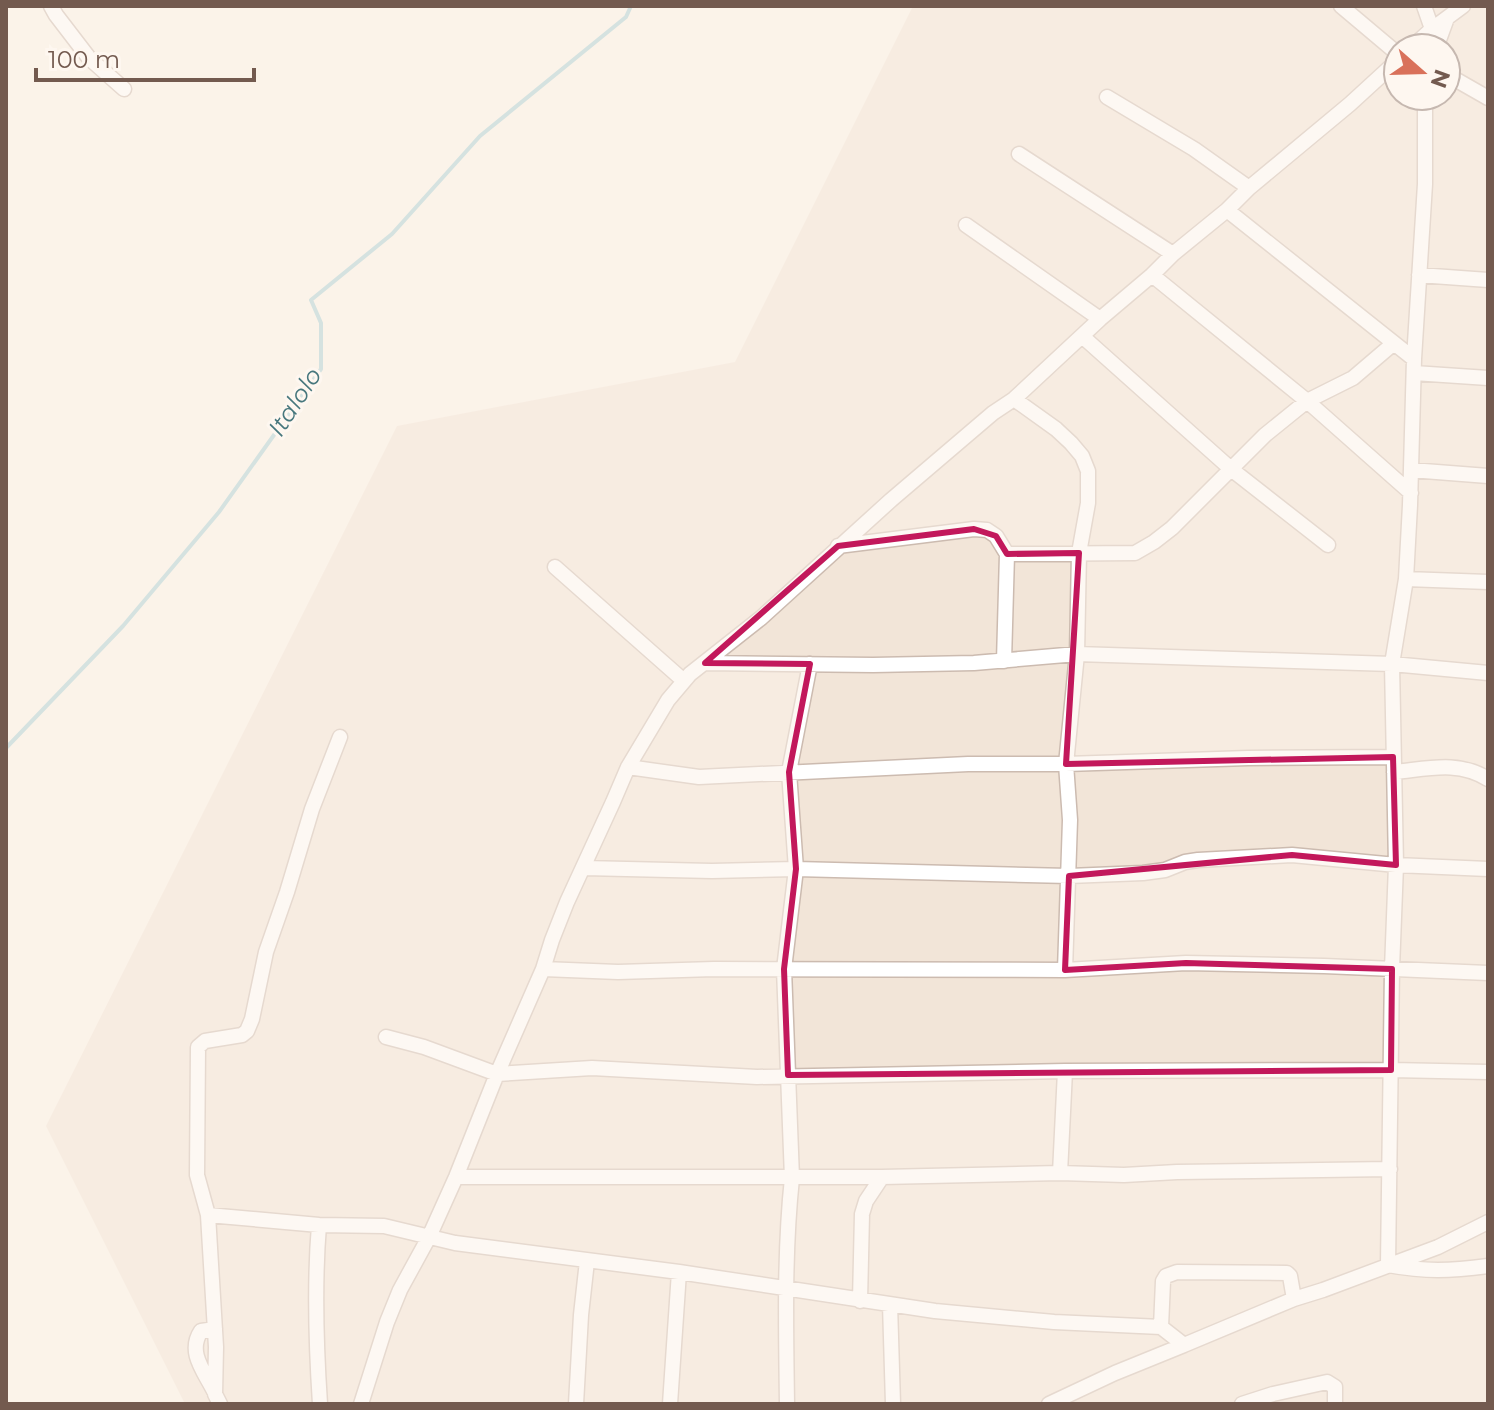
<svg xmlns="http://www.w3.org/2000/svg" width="1494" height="1410" font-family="Montserrat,sans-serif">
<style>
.residential{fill:#f2e5d8;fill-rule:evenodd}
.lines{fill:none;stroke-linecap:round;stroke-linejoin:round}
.stream{stroke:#a6cfd4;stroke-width:4}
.street-casing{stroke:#ccbbb0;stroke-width:17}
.street{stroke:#fff;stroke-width:14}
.marked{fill:none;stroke:#c2185b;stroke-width:6;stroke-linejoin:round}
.labels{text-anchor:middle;stroke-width:6;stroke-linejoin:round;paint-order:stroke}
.water-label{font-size:24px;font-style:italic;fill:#47777d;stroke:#fef7f0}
</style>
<rect width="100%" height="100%" fill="#fbf3e9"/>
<path class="residential" d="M913,6H1488V1404H185L46,1126L397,426L735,362ZM1398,48H1446V96H1398Z"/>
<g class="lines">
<path class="stream" d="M6,748L123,626L219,512L321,369V323L311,300L392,234L480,136L626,17L631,6"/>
<g class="street-casing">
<path id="street" d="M51,6L56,15L89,58L124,89
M1341,6L1398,54
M1424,6L1432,29
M1411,48L1432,29L1463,6
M1436,48L1447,18
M1446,74L1488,98
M1425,96V184L1414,359L1410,505L1406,579L1392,664L1396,865L1392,969L1388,1265C1426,1272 1450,1271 1488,1266
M1107,97L1194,149L1249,188
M1019,154L1173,254
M1227,210L1414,359
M966,225L1100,319
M1152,275L1307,401L1411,493
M1419,275L1488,280
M1082,336L1231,469L1328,545
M1414,373L1488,378
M1014,399L1056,429L1071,443L1082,456L1088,471V503L1079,553L1077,654L1066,764L1070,820L1065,970
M1411,470L1488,476
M838,546L974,529L987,530L996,536L1007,554L1004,661
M1007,554L1135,553L1154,542L1172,528L1265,435L1307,401L1353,378L1394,343
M555,567L684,681
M1406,579L1488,582
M705,663L873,665L974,663L1077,654L1392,664L1488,673
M628,767L699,777L968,764H1066L1248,758L1393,757
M1394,772C1427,769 1458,760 1488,779
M584,868L712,871L796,869L1069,876L1143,873L1165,870L1185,862L1198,860L1292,855L1396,865L1488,869
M543,969L618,972L714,969L1065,970L1186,963L1324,966L1488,973
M386,1037L424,1047L497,1074L592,1068L757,1077L1065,1071L1391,1070L1488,1072
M1060,1173L1065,1071
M456,1177H882L1060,1173L1124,1175L1177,1172L1390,1169
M208,1215L319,1225L384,1226L455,1243L679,1272L935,1311L1054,1322L1161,1327L1184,1345L1294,1299L1323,1290L1438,1247L1488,1222
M319,1225C314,1285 316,1344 320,1404
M860,1301L862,1214L866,1201L882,1177
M890,1304L893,1404
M1161,1327L1163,1281L1166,1276L1177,1272L1287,1273L1290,1276L1294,1299
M214,1391C204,1371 187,1352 201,1331L215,1329
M220,1404L215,1394L216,1347L208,1215L197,1175L198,1047L205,1041L242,1035L247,1031L252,1019L266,952L287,892L312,809L340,737
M361,1404L387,1322L400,1290L429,1237L456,1177L497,1074L543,969L552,940L567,902L613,802L628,767L668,700L690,674L761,618L891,500L993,413L1014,399L1100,319L1152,275L1173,254L1227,210L1249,188L1350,104L1398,60
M576,1404L581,1315L587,1261
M670,1404L679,1272
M787,1404C786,1329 784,1253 792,1178L784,969L796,869L789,772L810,664
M1049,1404L1115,1373L1184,1345
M1242,1404L1273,1394L1327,1382L1335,1387V1404"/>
</g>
<use href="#street" class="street"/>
</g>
<path d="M0 0H1494V1410H0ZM974,529L996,536L1007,554L1079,553L1066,764L1393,757L1396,865L1292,855L1069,876L1065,970L1186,963L1392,969L1391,1070L788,1075L784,969L796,869L789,772L810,664L705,663L838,546Z" fill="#fbf3e9" fill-opacity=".55" fill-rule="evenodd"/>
<path class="marked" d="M974,529L996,536L1007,554L1079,553L1066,764L1393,757L1396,865L1292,855L1069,876L1065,970L1186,963L1392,969L1391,1070L788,1075L784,969L796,869L789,772L810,664L705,663L838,546Z"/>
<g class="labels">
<g class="water-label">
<text transform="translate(295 402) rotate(-57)" y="8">Italolo</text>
</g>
</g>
<rect width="1494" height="1410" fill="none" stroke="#735a4f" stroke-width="16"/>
<g transform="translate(1422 72) rotate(110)"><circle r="38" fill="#fef7f0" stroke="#c6b8b0" stroke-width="2"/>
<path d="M0-6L14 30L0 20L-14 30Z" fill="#d9715a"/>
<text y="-12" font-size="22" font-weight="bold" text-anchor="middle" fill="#735a4f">N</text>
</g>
<path d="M36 68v12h218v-12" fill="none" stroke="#735a4f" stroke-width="4"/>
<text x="48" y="68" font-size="24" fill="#735a4f" stroke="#fef7f0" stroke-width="6" paint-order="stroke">100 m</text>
</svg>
